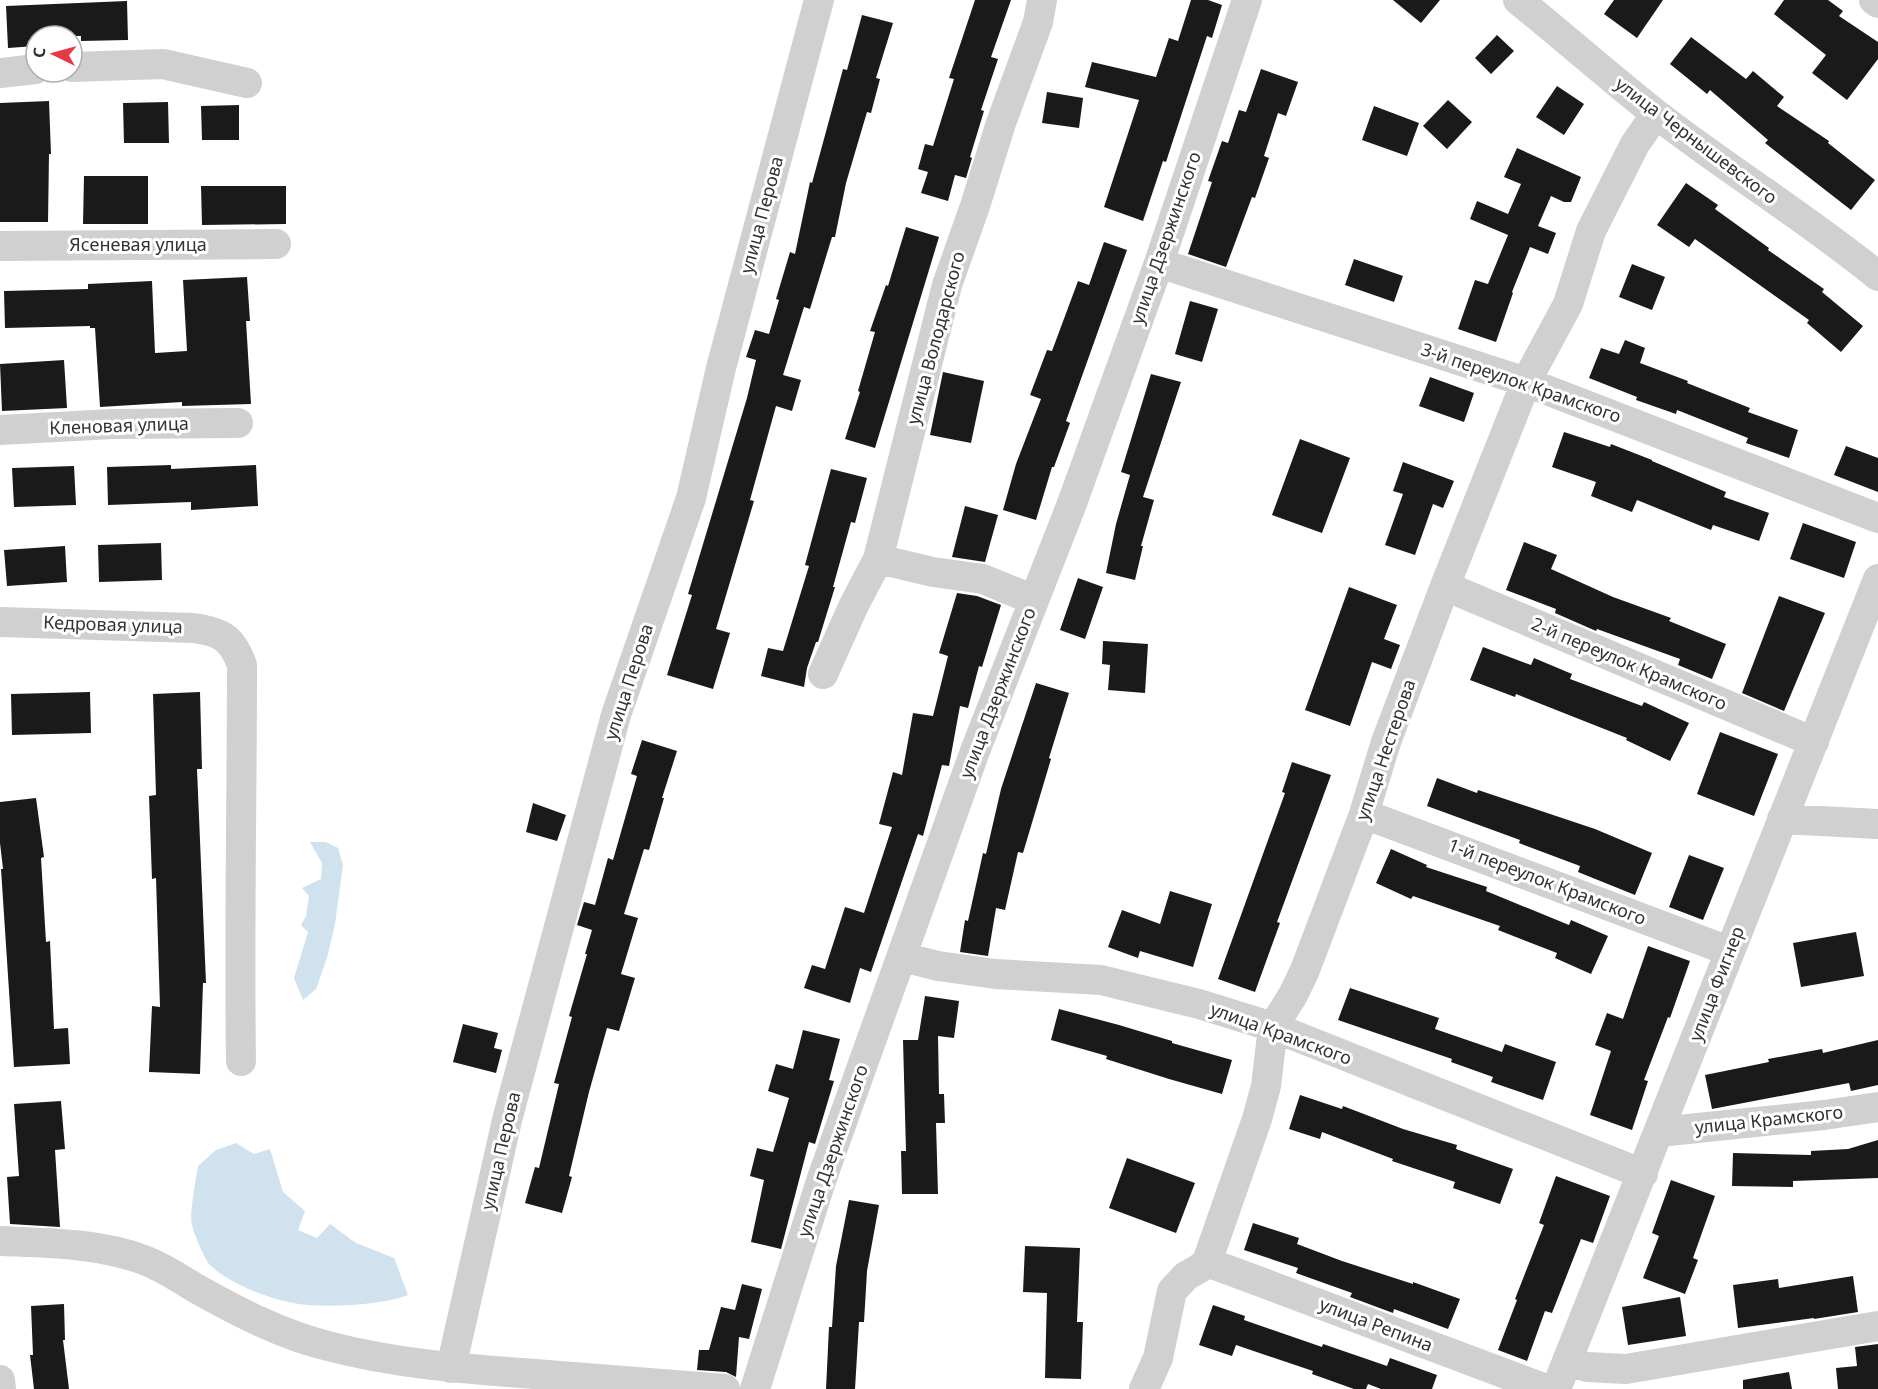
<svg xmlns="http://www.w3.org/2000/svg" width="1878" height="1389" font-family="'Noto Sans',sans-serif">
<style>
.water{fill:#cfe2ee}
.building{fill:#1a1a1a}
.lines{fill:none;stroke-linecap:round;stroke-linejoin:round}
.minor{stroke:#d0d0d0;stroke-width:30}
.labels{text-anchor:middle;stroke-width:6;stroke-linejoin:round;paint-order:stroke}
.street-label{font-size:18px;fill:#333;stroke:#fff}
</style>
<rect width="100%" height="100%" fill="#fff"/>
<path class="water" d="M310,842H326L338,848L343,865L335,924L327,958L316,989L303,1000L294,978L308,932L301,925L306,916L309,896L302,888L321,879L322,863Z
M236,1143L254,1154L270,1149L283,1192L305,1211L298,1230L317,1238L330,1224L356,1243L394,1258L408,1295C382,1305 327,1308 299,1304C271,1300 232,1285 211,1266C205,1261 194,1234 192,1225C189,1215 196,1179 198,1166L216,1150Z"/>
<path class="building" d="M975,0H1011L991,57L998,59L981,110L984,111L970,157L972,158L966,178L955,175L948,201L921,193L928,172L918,169L925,144L933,146L954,79L949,78Z
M1191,0H1208L1222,5L1212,38L1207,36L1166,162L1163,161L1143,221L1104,207L1139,100L1085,87L1092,62L1156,77L1169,38L1178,41Z
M1393,0H1440L1421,23Z
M1614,0H1663L1637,38L1604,14Z
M1784,0H1828L1843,11L1839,16L1878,42V59L1847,100L1812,73L1826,55L1774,14Z
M127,1L128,40L81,41V36H36V46L8,48L6,6Z
M862,15L893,23L876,78L880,79L871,113L867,112L846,183L835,237H832L810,309L804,307L783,375L801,380L792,411L776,406L750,500L754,501L716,629L730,633L713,689L667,675L692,595L688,594L747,398L756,360L746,357L755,330L769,334L779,300L776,299L790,252L795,254L810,182L812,183L843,69L847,70Z
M1497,35L1514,51L1491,74L1475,58Z
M1691,37L1746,79L1753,71L1784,97L1777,106L1829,141L1828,143L1875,180L1851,210L1765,143L1768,140L1710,90L1707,94L1670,64Z
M1261,69L1298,82L1286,116L1278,113L1264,156L1269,158L1255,198L1252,197L1226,267L1188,254L1212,182L1208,181L1222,141L1228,143L1239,110L1246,112Z
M1557,86L1584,104L1564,135L1536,117Z
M1047,92L1083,98L1079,128L1042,123Z
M1448,100L1472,122L1447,149L1423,126Z
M49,101L51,154H49L48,222H0V103Z
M168,102L169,143H124L123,103Z
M239,105V140H202L201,106Z
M1374,106L1419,123L1407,156L1362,140Z
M1517,148L1581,177L1571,202H1564L1551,196L1538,226L1556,233L1548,254L1530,247L1512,292L1513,293L1496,342L1458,329L1475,280L1488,284L1508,235L1470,219L1477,201L1508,214L1521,184L1504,177Z
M84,176H148V224H83Z
M1686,183L1718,205L1715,209L1769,248L1768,250L1824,289L1822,292L1863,326L1841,352L1807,323L1809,320L1695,239L1689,247L1657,225Z
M201,186H286V224L202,225Z
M906,227L939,237L875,448L845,439L860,392L858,391L875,332L870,331L886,285L888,286Z
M1104,242L1127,250L1066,421L1070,423L1054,467H1052L1036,520L1003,510L1016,464L1041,399L1030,395L1047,350L1052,351L1078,281L1089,285Z
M1354,259L1403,276L1394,302L1345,285Z
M1632,264L1665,277L1652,310L1619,297Z
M247,277L250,321H246L251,404L182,406V402L100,407L95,328H90V326L5,328L4,291L88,289V284L152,281L155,353L187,351L183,280Z
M1190,301L1218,309L1202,362L1175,354Z
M1625,340L1645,348L1640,363L1688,381L1687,383L1750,408L1748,412L1798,430L1789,458L1746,443L1748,438L1677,410L1676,414L1636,400L1637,397L1589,378L1601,348L1619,354Z
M64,360L67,408L2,411L0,364Z
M943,372L984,381L971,443L930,435Z
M1151,374L1181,382L1143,497L1154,500L1141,546H1143L1135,580L1106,573L1116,524L1130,475L1121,472Z
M1430,377L1474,393L1464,422L1419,406Z
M1564,432L1610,447L1611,444L1652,460V461L1726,492L1724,497L1769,513L1759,541L1713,525L1711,530L1637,500L1632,512L1591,496L1596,482L1552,467Z
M1300,439L1350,458L1322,533L1272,515Z
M1846,446L1878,458V492L1834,475Z
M1403,462L1454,481L1443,508L1433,504L1415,555L1385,545L1403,494L1393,491Z
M171,465V469L256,465L258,506L191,510V502L108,505L107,467Z
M74,466L76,505L14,507L12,468Z
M831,469L867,478L855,523L851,522L833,587H835L818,642H816L807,668L804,687L761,676L768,648L783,651L809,566L805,565Z
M965,506L998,515L985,562L952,557Z
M1803,523L1856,542L1844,578L1790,559Z
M1524,542L1557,555L1551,569L1613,597L1671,618L1669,621L1726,644L1712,679L1678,665L1680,659L1597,629L1596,631L1555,613L1556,609L1506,590Z
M161,543L162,580L99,582L98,545Z
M65,546L67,582L7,586L4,550Z
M1078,578L1103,587L1085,639L1060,630Z
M1349,587L1397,605L1384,639L1400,645L1391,669L1372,662L1350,726L1305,710Z
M957,593L977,596L1001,605L982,667L979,666L968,708L960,706L949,766L942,765L923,836L918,834L871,972L860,968L850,1003L804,988L812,965L825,969L845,907L864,913L892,827L879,824L893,772L902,775L913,713L933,716L948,656L939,653Z
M1779,596L1825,613L1784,711L1742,693Z
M1103,641L1148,644L1145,693L1108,690L1110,665L1102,664Z
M1483,647L1531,665L1534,658L1572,674L1570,679L1642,706L1644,702L1689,723L1670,761L1626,740L1627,738L1516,694L1515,697L1470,680Z
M1036,683L1069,693L1049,758L1051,759L1023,853L1018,852L1005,910L996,908L988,956L960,952L965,920L968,921L983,853L986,854L1001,789Z
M90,692L91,733L12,735L11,694Z
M200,692L202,769H197L206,983H203L200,1074L149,1072L152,1006L160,1007L156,878L152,879L149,796L156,795L153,694Z
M1720,732L1778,754L1754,816L1697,794Z
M642,740L677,751L662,798H664L649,850L644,849L624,914L638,918L621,974L635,978L619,1031L607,1028L589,1092L569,1176L572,1177L562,1213L525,1203L535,1167L539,1168L559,1084L554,1083L572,1017L569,1016L587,954H585L592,930L577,925L584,902L595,905L608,858L613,860L637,776L631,774Z
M1292,762L1331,775L1277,922L1280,923L1255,992L1218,979L1285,793L1282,792Z
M1437,778L1477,793L1478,790L1595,829L1652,853L1635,895L1578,872L1580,866L1519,843L1520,840L1427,806Z
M36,798L44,857L41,858L46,942L50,941L54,1029L68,1028L70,1064L14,1067L1,869H3L0,843V802Z
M533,803L566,815L557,841L526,832Z
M1391,849L1427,865L1426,867L1487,887L1486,891L1569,925L1571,920L1608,936L1591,974L1555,958L1557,953L1498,930L1500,926L1413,896L1411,899L1376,883Z
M1689,855L1724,868L1703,920L1669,907Z
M1170,891L1212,904L1193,967L1140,951L1138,958L1108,947L1122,910L1160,924Z
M1856,932L1864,976L1801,987L1793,943Z
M1648,946L1690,961L1670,1018L1668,1017L1644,1080L1648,1081L1632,1130L1590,1115L1611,1051L1595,1045L1607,1013L1623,1019Z
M1350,988L1439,1018L1435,1029L1502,1052L1505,1044L1556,1062L1543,1100L1491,1082L1493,1077L1451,1062L1452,1059L1338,1020Z
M925,996L959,1001L954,1038L938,1036L939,1094H944L945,1123H936L938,1194H902L901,1151H906L903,1040H918Z
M1059,1009L1119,1025L1172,1041V1043L1232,1060L1222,1094L1169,1079L1106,1059L1107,1056L1051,1040Z
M463,1024L498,1033L494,1048L502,1050L496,1073L453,1062Z
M803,1030L840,1039L829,1080L834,1081L815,1144L809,1142L781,1249L751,1242L764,1180L750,1176L757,1148L773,1152L789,1098L768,1091L776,1064L793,1069Z
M1878,1040V1085L1851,1091L1849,1083L1712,1109L1705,1075L1769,1062L1768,1059L1822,1049L1823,1053Z
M1300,1095L1342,1109L1343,1106L1403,1129L1457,1145L1456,1149L1513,1169L1500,1204L1453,1188L1455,1182L1392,1161L1393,1159L1322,1132L1320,1139L1289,1129Z
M61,1101L65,1149L55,1150L60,1227L10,1224L7,1177L19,1176L14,1104Z
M1878,1140V1178L1793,1181V1187L1732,1186L1733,1153L1811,1155V1151L1848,1149Z
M1127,1158L1195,1183L1176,1233L1109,1208Z
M1556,1176L1610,1196L1593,1243L1581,1239L1552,1313L1545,1311L1527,1361L1498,1350L1517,1300L1515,1299L1544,1225L1539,1223Z
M1671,1180L1715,1196L1693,1258L1698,1260L1685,1294L1643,1278L1659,1236L1652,1233Z
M849,1200L879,1205L867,1271L864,1322H859L855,1389H826L829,1327H832L836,1266Z
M1253,1223L1299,1238L1297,1244L1342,1261L1413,1284V1282L1460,1299L1448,1329L1394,1309L1393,1313L1350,1297L1352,1293L1296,1273L1298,1268L1244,1250Z
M1025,1246L1080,1248L1077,1322H1083L1081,1379L1045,1378L1047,1293L1023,1292Z
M1853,1276L1858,1312L1814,1319V1318L1738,1328L1733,1285L1778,1279L1779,1288Z
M742,1284L762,1289L749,1339L739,1337L736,1377L726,1372L697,1370L699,1350H709L721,1307L735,1310Z
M1680,1297L1686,1336L1628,1345L1622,1307Z
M64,1304L65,1340H63L69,1389H34L30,1355H33L31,1306Z
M1213,1305L1245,1316L1244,1320L1322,1347L1323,1344L1387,1366L1390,1358L1437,1375L1432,1389H1381L1368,1384L1366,1389H1354L1312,1374L1313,1371L1236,1345L1232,1356L1199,1345Z
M1878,1344V1389H1838L1836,1368L1857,1366L1855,1347Z
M1789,1372L1792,1389H1743V1380Z"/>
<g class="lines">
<path class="minor" d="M1518,0C1564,37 1609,77 1656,114C1728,170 1807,218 1878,276
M1874,0L1878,3
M72,67L163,64L247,83
M0,73L36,69
M0,246L276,244
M1159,263L1526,382L1878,518
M0,430L112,424L238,423
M878,559L933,572L983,579L1034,600
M1445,586L1814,742
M0,622L194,628C222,632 232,638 242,665C242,797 239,929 241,1061
M823,674L854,605L878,559L947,285L975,206L1001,123L1038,22L1042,0
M1364,814L1729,951
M1782,819L1878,824
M902,957L938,966L995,974L1101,980L1199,1004L1273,1027L1643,1174
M1659,1132L1824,1115L1878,1107
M0,1241C47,1243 99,1243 144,1260C165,1268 180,1279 199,1290C240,1313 283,1335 328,1346C396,1364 465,1369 535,1374C598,1379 662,1384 725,1389
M1207,1262L1546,1389
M1567,1361L1587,1367L1626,1369L1878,1326
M451,1368L507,1120L616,715L691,498L721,368L819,0
M0,1380L1,1389
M755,1389L822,1178L975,751L1071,506L1159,263L1247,0
M1144,1389L1158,1358L1172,1291L1186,1276L1200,1268L1207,1262L1257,1119L1266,1086L1273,1027L1293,995L1305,970L1364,814L1386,742L1445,586L1526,382L1568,304L1591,231L1635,144L1656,114
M1556,1389L1878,579"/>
</g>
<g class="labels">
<g class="street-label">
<text transform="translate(1696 141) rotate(37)" y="6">улица Чернышевского</text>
<text transform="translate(762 215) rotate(-75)" y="6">улица Перова</text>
<text transform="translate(1166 238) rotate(-71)" y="6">улица Дзержинского</text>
<text x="138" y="251">Ясеневая улица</text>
<text transform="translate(936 338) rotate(-75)" y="6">улица Володарского</text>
<text transform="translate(1521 383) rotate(19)" y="6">3-й переулок Крамского</text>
<text transform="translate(119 426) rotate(-2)" y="6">Кленовая улица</text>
<text transform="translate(113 625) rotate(2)" y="6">Кедровая улица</text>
<text transform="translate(1629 664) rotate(23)" y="6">2-й переулок Крамского</text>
<text transform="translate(629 682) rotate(-72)" y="6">улица Перова</text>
<text transform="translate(998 693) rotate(-69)" y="6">улица Дзержинского</text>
<text transform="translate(1386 750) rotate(-71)" y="6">улица Нестерова</text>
<text transform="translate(1547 882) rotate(21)" y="6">1-й переулок Крамского</text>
<text transform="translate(1717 984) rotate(-69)" y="6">улица Фигнер</text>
<text transform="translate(1281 1034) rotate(20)" y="6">улица Крамского</text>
<text transform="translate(1769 1120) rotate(-6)" y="6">улица Крамского</text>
<text transform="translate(501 1151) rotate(-77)" y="6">улица Перова</text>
<text transform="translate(833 1151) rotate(-71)" y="6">улица Дзержинского</text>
<text transform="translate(1376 1325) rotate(21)" y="6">улица Репина</text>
</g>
</g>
<g transform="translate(54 54) rotate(275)"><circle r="28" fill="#ffffff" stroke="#adadad" stroke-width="1.5"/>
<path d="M0-4.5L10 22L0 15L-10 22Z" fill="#e63946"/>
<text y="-9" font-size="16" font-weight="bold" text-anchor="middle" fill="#333333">С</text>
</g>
</svg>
